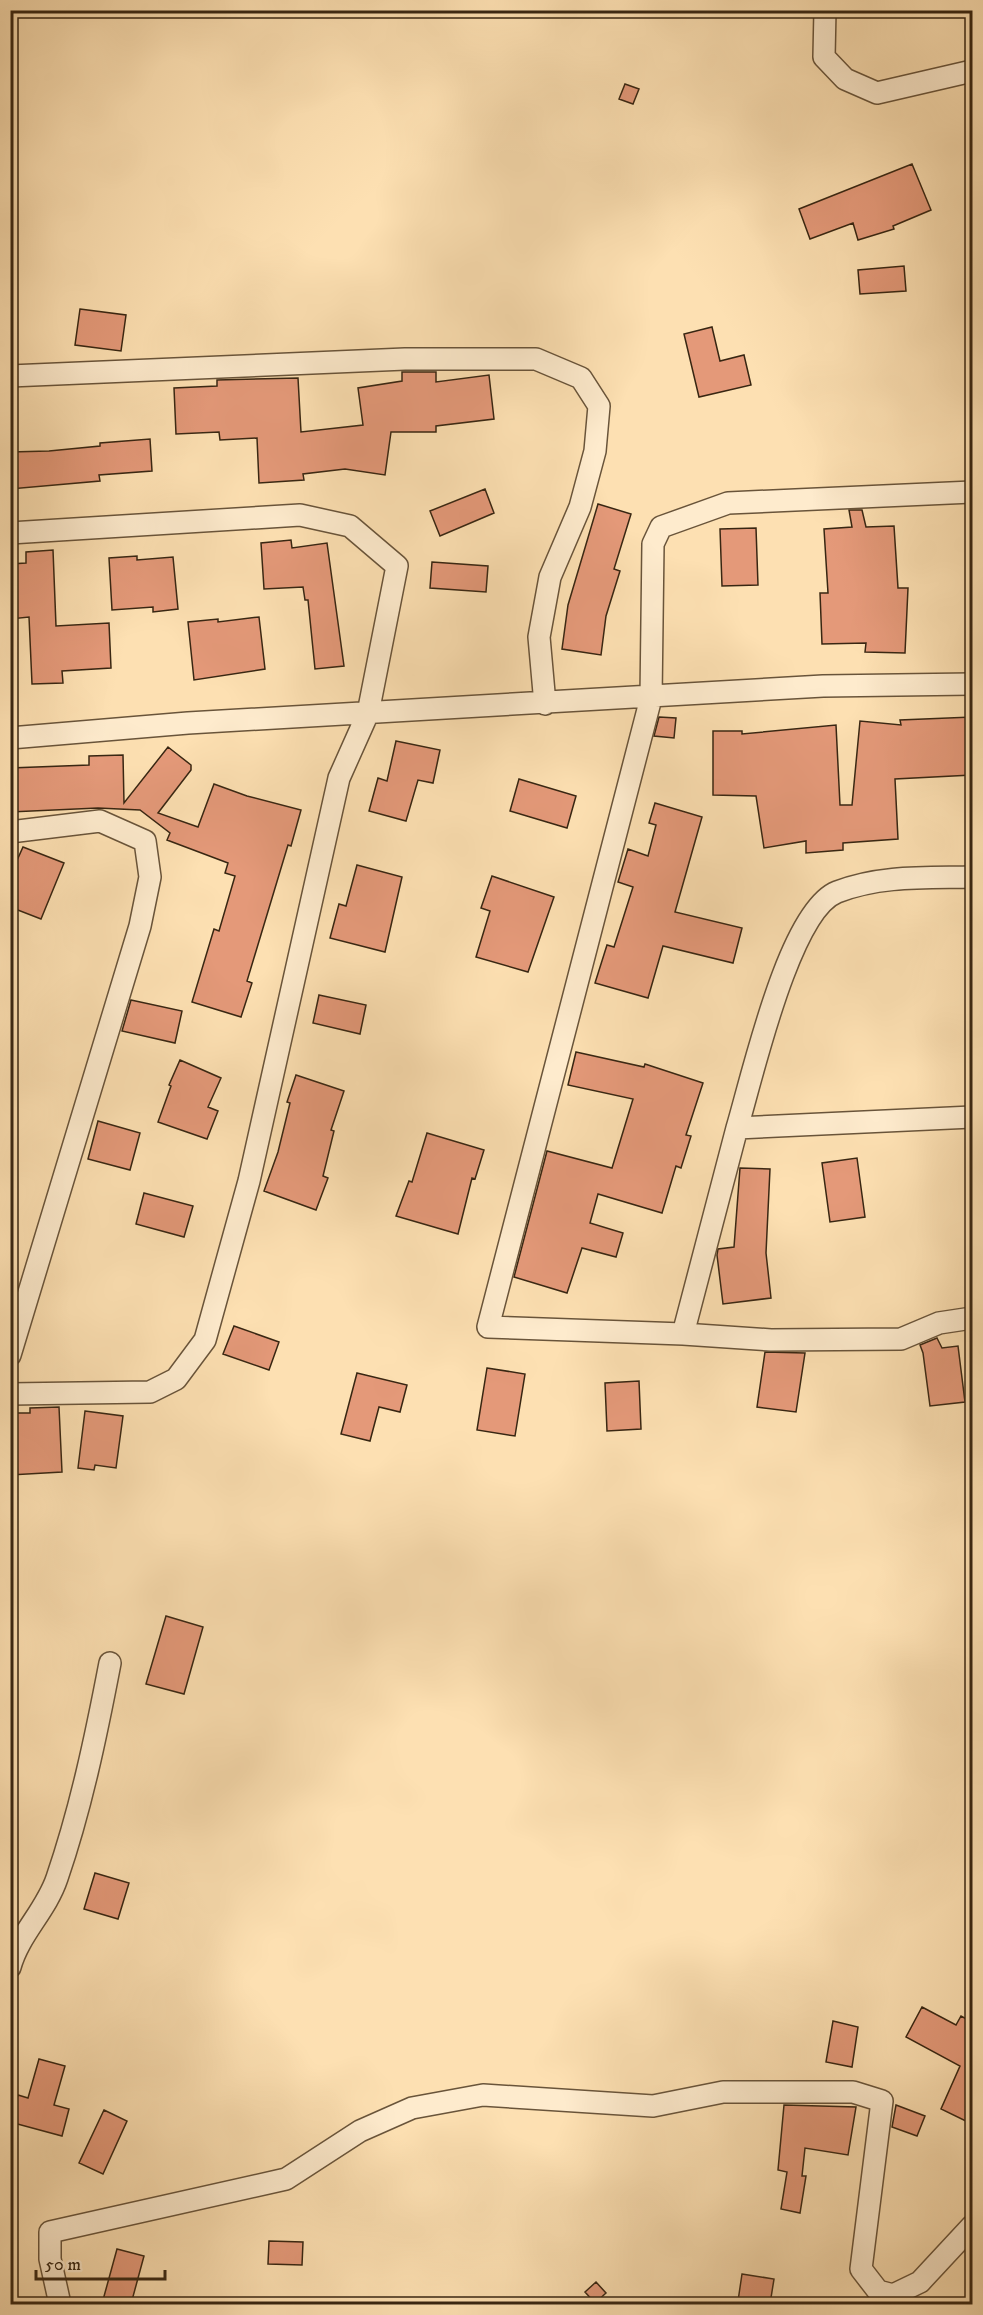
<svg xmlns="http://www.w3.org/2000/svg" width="983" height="2315" font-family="'IM FELL DW Pica',serif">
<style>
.building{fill:#e49979;stroke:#382612;stroke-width:1.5}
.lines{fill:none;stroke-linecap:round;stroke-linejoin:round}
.minor-casing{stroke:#69543a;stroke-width:24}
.minor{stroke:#feebcd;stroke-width:21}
</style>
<rect width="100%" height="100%" fill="#fde0b2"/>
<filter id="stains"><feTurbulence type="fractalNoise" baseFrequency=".00333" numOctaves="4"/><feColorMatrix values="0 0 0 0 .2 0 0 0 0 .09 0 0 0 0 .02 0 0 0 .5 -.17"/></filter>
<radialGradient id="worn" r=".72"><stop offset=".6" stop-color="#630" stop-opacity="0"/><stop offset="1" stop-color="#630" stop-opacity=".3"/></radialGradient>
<path class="building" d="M625,84L639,89L633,104L619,99Z
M912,164L931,210L893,226L894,229L858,240L853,223L810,239L799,209Z
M904,266L906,291L860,294L858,270Z
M80,309L126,315L121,351L75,345Z
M712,327L720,361L744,355L751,385L699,397L684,334Z
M402,372H436V382L489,375L494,419L436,426V432H391L385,475L345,469L303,474L304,480L259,483L257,438L220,440L219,432L176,434L174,388L217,386V380L298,378L301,432L363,425L358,388L402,381Z
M150,439L152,471L99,475L100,481L10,489V452L49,451L100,446V443Z
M485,489L494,513L440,536L430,511Z
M598,504L631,514L614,569L620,571L606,616L601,655L562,649L568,605Z
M849,510H862L866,527L894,526L898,588H908L905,653L865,652L866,643L822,644L820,593H828L824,529L852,527Z
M756,528L758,585L722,586L720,529Z
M291,540L292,548L327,543L344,666L315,669L308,600H305L303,587L264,589L261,543Z
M53,550L56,626L109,623L111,668L62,671L63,683L32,684L29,617L10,619V564L26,563V552Z
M137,556V560L173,557L178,609L153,612V607L112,610L109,558Z
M432,562L488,566L486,592L430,588Z
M259,617L265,669L194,680L188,622L218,619V622Z
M659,717L676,718L674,738L654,736Z
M972,717V775L895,779L898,839L843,843V850L806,853V841L764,848L756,796L713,795V731H742V734L836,725L840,805H852L860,721L901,725L900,720Z
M396,741L440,750L433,783L418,780L406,821L369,811L378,778L387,781Z
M168,747L191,765V770L158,813L198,827L214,784L247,796L301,810L291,846L288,845L247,981L252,983L241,1017L192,1002L214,929L219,931L235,876L225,873L228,863L167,840L170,833L140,810L98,808L10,812V768L89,765V756L123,755L124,803Z
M519,779L576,796L567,828L510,811Z
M655,803L702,817L675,912L742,928L733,963L663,946L648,998L595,983L607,945L614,947L633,887L618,882L628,849L648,856L656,825L649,823Z
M23,847L64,863L41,919L10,907V876Z
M357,865L402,877L385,952L330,938L339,904L346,906Z
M492,876L554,897L528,972L476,957L490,911L481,908Z
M319,995L366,1005L360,1034L313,1023Z
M131,1000L182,1011L175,1043L122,1031Z
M576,1052L644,1067L645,1064L703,1083L686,1135L691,1136L681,1168L676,1166L662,1213L598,1194L590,1223L623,1233L616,1257L582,1248L567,1293L514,1277L547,1151L612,1168L633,1099L568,1085Z
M180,1060L221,1078L208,1107L218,1111L207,1139L158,1122L171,1086L169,1085Z
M296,1075L344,1091L331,1130L334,1131L323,1176L328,1178L316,1210L264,1191L278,1152L290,1103L287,1102Z
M98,1121L140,1133L130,1170L88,1159Z
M427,1133L484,1150L475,1179L472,1178L458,1234L396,1216L409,1181L412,1182Z
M857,1158L865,1217L830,1222L822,1163Z
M740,1168L770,1169L766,1253L771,1298L723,1304L717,1255L718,1249L734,1247Z
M144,1193L193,1206L184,1237L136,1224Z
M234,1326L279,1342L269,1370L223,1354Z
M937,1338L942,1348L958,1346L965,1402L930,1406L923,1353L920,1345Z
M765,1352L805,1353L796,1412L757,1407Z
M487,1368L525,1374L515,1436L477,1430Z
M357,1373L407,1385L400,1412L379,1407L370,1441L341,1434Z
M639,1381L641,1429L607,1431L605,1383Z
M59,1407L62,1472L10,1475V1413H30V1408Z
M85,1411L123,1416L116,1468L95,1465L94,1470L78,1468Z
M166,1616L203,1627L184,1694L146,1684Z
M95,1873L129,1883L118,1919L84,1909Z
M922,2007L956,2025L961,2016L972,2022V2124L941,2109L960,2066L906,2037Z
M833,2021L858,2027L852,2067L826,2062Z
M39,2059L65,2066L54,2105L69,2109L62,2136L10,2122L18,2095L28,2098Z
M784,2105L856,2107L848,2155L805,2148L802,2176H806L800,2213L781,2209L787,2172L778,2170Z
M896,2105L925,2116L917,2136L892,2127Z
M104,2110L127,2121L103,2174L79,2163Z
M269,2241L303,2242L302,2265L268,2264Z
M117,2249L144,2256L131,2304L103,2300Z
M742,2274L774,2279L770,2304L738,2301Z
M596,2282L606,2293L595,2303L585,2292Z"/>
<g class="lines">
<g class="minor-casing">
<path id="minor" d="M825,10L824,57L845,79L877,93L972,71
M10,376L405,359H536L581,378L599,406L595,451L580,507L550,577L539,637L545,704
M10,533L300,515L350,526L397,566L368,713L339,778L249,1181L205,1340L176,1379L150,1392L10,1394
M10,738L188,723L823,686L972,684
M10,832L100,821L145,841L150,877L140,926L10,1355
M972,1117L737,1128L683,1334L771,1340L901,1339L939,1323L972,1318
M737,1128C752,1078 789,911 837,892C881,875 927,878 972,877
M683,1334L488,1327L651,698L653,544L661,527L728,503L972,492
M10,1967C19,1934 46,1911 57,1878C81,1808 96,1736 110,1663
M60,2304L50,2259V2232L286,2179L360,2131L412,2108L483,2095L653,2106L723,2092H853L882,2101L861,2269L878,2291L893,2295L920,2282L972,2226"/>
</g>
<use href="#minor" class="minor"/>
</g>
<rect width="983" height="2315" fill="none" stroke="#fde0b2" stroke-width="36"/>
<rect x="12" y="12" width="959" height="2291" fill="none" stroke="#382612" stroke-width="3"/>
<rect x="18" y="18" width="947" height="2279" fill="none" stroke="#382612" stroke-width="1.5"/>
<path d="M36 2270v9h129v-9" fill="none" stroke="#382612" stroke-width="3"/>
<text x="45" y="2270" font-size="18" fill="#382612" stroke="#feebcd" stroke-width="4.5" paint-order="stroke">50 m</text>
<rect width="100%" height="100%" filter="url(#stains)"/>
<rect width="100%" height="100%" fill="url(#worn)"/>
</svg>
